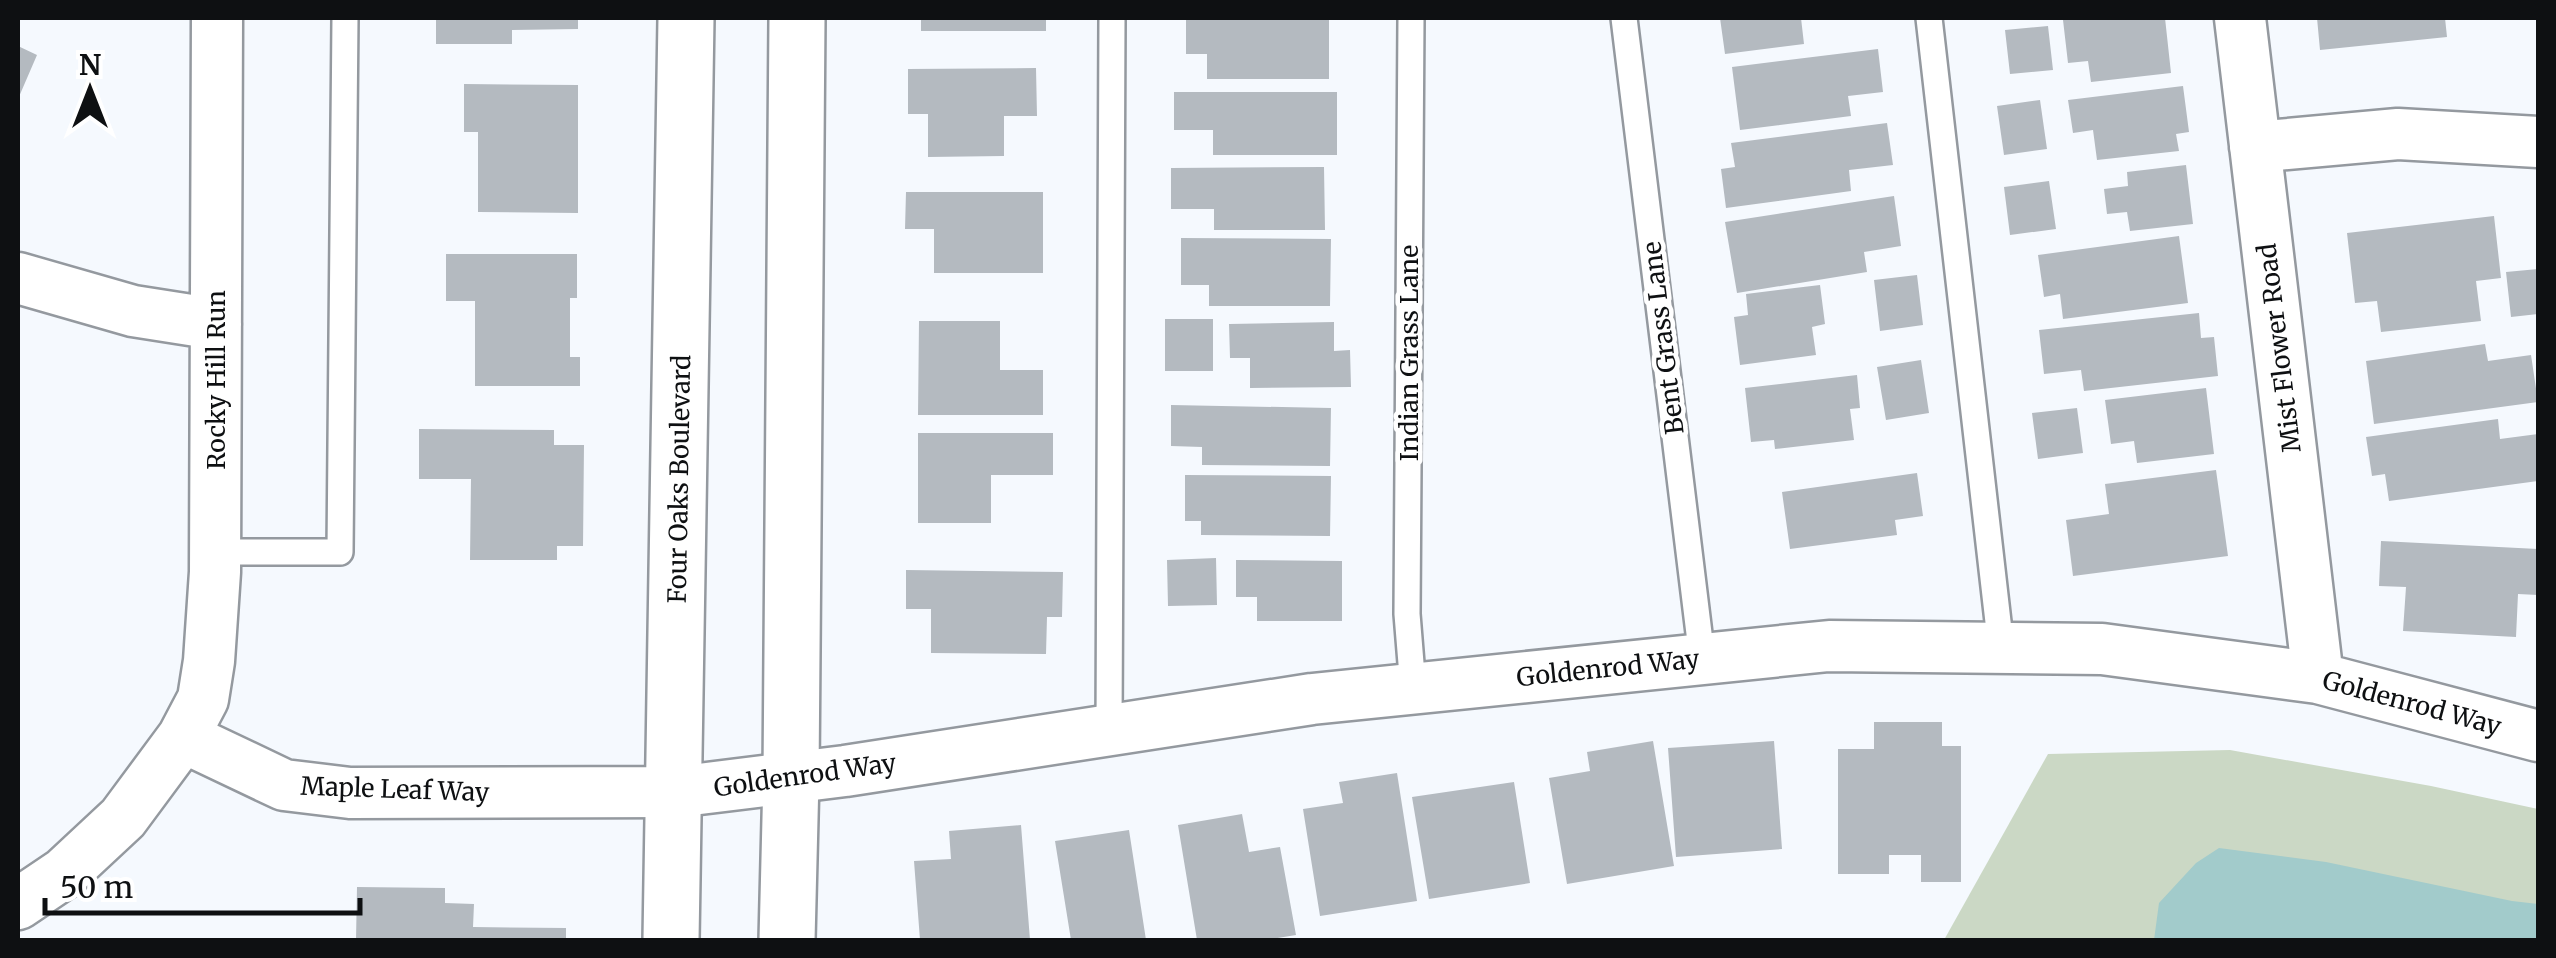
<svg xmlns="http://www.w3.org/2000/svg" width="2556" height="958" font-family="Merriweather,serif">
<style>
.green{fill:#cbd8c5}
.water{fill:#a2cbcb}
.building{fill:#b4bac0}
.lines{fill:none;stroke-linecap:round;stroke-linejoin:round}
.service-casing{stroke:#94999f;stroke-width:30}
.minor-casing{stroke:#94999f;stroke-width:55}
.tertiary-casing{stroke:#94999f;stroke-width:60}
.service{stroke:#fff;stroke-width:25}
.minor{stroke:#fff;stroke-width:50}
.tertiary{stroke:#fff;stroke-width:55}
.labels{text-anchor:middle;stroke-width:9;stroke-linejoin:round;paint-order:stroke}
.street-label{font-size:25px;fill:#0e1012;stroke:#fff}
</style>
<rect width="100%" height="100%" fill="#f5f9fe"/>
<path class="green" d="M2230,750L2431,786L2538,809V940H1944L2048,754Z"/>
<path class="water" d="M2219,848L2326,862L2512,901L2538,904V940H2154L2159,903L2196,863Z"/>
<path class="building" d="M436,18H578V29L512,30V44H436Z
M921,18H1046V31H921Z
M1186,18H1329V79H1207V54H1186Z
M1720,18H1801L1804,44L1725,54Z
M2084,18H2165L2171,73L2091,82L2088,61L2068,63L2063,20Z
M2317,18H2445L2447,37L2320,50Z
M2048,26L2053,70L2010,74L2005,30Z
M18,46L37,55L18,99Z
M1878,49L1883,92L1848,96L1851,116L1740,130L1732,67Z
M1036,68L1037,116H1004V156L928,157V114H908V69Z
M464,84L578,85V213L478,212V132H464Z
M2183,86L2189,132L2176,134L2179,151L2097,160L2093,130L2073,133L2068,100Z
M1174,92H1337V155H1213V130H1174Z
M2040,100L2047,149L2004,155L1997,106Z
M1887,123L1893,165L1849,170L1851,191L1726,208L1721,169L1735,167L1731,143Z
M2186,165L2193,224L2130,231L2127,212L2107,214L2104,189L2128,186L2127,172Z
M1324,167L1325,230H1214V209H1171V168Z
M2049,181L2056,229L2010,235L2004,187Z
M906,192H1043V273H934V229H905Z
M1894,196L1901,246L1864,252L1867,272L1737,293L1725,222Z
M2494,216L2501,278L2476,281L2481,321L2381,332L2377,301L2355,303L2347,233Z
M2179,236L2188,303L2063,319L2060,294L2044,297L2038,255Z
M1181,238L1331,239L1330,306H1209V285H1181Z
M446,254H577V298H570V357H580V386H475V301H446Z
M2538,269V314L2511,317L2506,272Z
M1917,275L1923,325L1880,331L1874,280Z
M1820,285L1825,324L1812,327L1816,355L1740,365L1734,317L1748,315L1746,294Z
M2199,313L2201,338L2214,337L2218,376L2084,391L2081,370L2044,374L2039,330Z
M1165,319H1213V371H1165Z
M919,321H1000V370H1043V415H918Z
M1334,322V351L1350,350L1351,387L1250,388V358H1230L1229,324Z
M2485,344L2488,361L2531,355L2538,402L2374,424L2366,361Z
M1921,360L1929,413L1886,420L1877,367Z
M1857,375L1860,408L1850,409L1854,440L1775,449L1774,440L1751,442L1745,388Z
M2206,388L2214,454L2137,463L2134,441L2111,444L2105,400Z
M1171,405L1331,408L1330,466L1202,465V447L1171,446Z
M2077,408L2083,453L2038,459L2032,413Z
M2498,419L2500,439L2538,434V481L2389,501L2385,474L2372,476L2366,437Z
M419,429L554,430V445H584L583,546H557V560H470L471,479H419Z
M918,433H1053V475H991V523H918Z
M2216,470L2228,556L2073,576L2066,520L2109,514L2105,484Z
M1917,473L1923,516L1895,520L1897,535L1790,549L1782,492Z
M1185,475L1331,476L1330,536L1201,535V521H1185Z
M2381,541L2538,549V595L2518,594L2516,637L2403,631L2406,587L2379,586Z
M1216,558L1217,605L1168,606L1167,560Z
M1236,560L1342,561V621H1257V597H1236Z
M906,570L1063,572L1062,617H1047L1046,654L931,653V609H906Z
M1874,722H1942V746H1961V882H1921V855H1889V874H1838V749H1874Z
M1653,741L1674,866L1567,884L1549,778L1590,771L1587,752Z
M1774,741L1782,849L1676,857L1668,748Z
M1397,773L1417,901L1320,916L1303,809L1343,803L1339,782Z
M1514,782L1530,883L1429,899L1412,797Z
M1242,814L1249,852L1280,847L1296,935L1265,940H1197L1178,825Z
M1021,825L1030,940H920L914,861L951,859L949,831Z
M1129,830L1146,940H1071L1055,841Z
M357,887L445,888V903L474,904L473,927L566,928V940H356Z"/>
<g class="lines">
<g class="service-casing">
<path id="service" d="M1411,18L1407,614L1413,688
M1624,18L1702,658
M1929,18L2001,648
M215,552H340L345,18
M1109,732L1112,18"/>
</g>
<g class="minor-casing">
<path id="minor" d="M2240,18L2318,678
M2255,147L2398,134L2538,142
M18,278L133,311L216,324
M183,737L284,785L350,793L675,792L845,771L1312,699L1829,646L2102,649L2318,678L2538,736
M18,904L64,873L123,818L183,737L203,699L209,661L215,572L217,18"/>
</g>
<g class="tertiary-casing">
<path id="tertiary" d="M671,940L686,18
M787,940L791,778L797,18"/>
</g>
<use href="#service" class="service"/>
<use href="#minor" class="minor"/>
<use href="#tertiary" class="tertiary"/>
</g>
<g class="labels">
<g class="street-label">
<text transform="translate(1663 338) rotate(-97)" y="9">Bent Grass Lane</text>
<text transform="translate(2279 348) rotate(-97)" y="9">Mist Flower Road</text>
<text transform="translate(1409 353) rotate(-90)" y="9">Indian Grass Lane</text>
<text transform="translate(216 380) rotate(-90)" y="9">Rocky Hill Run</text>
<text transform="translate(679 479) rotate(-89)" y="9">Four Oaks Boulevard</text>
<text transform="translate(1608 668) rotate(-6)" y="9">Goldenrod Way</text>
<text transform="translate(2412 703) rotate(15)" y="9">Goldenrod Way</text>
<text transform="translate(805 775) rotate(-8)" y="9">Goldenrod Way</text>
<text transform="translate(395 789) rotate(2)" y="9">Maple Leaf Way</text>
</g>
</g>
<rect width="2556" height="958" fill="none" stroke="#0e1012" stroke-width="40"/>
<g transform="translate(90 90)" stroke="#ffffff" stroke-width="8" paint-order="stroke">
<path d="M0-8L18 38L0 25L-18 38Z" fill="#0e1012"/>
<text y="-15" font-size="28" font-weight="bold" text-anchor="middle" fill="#0e1012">N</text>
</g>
<path d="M45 898v15h315v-15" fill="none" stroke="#0e1012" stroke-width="5"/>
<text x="60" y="898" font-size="30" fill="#0e1012" stroke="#ffffff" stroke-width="8" paint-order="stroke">50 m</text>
</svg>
